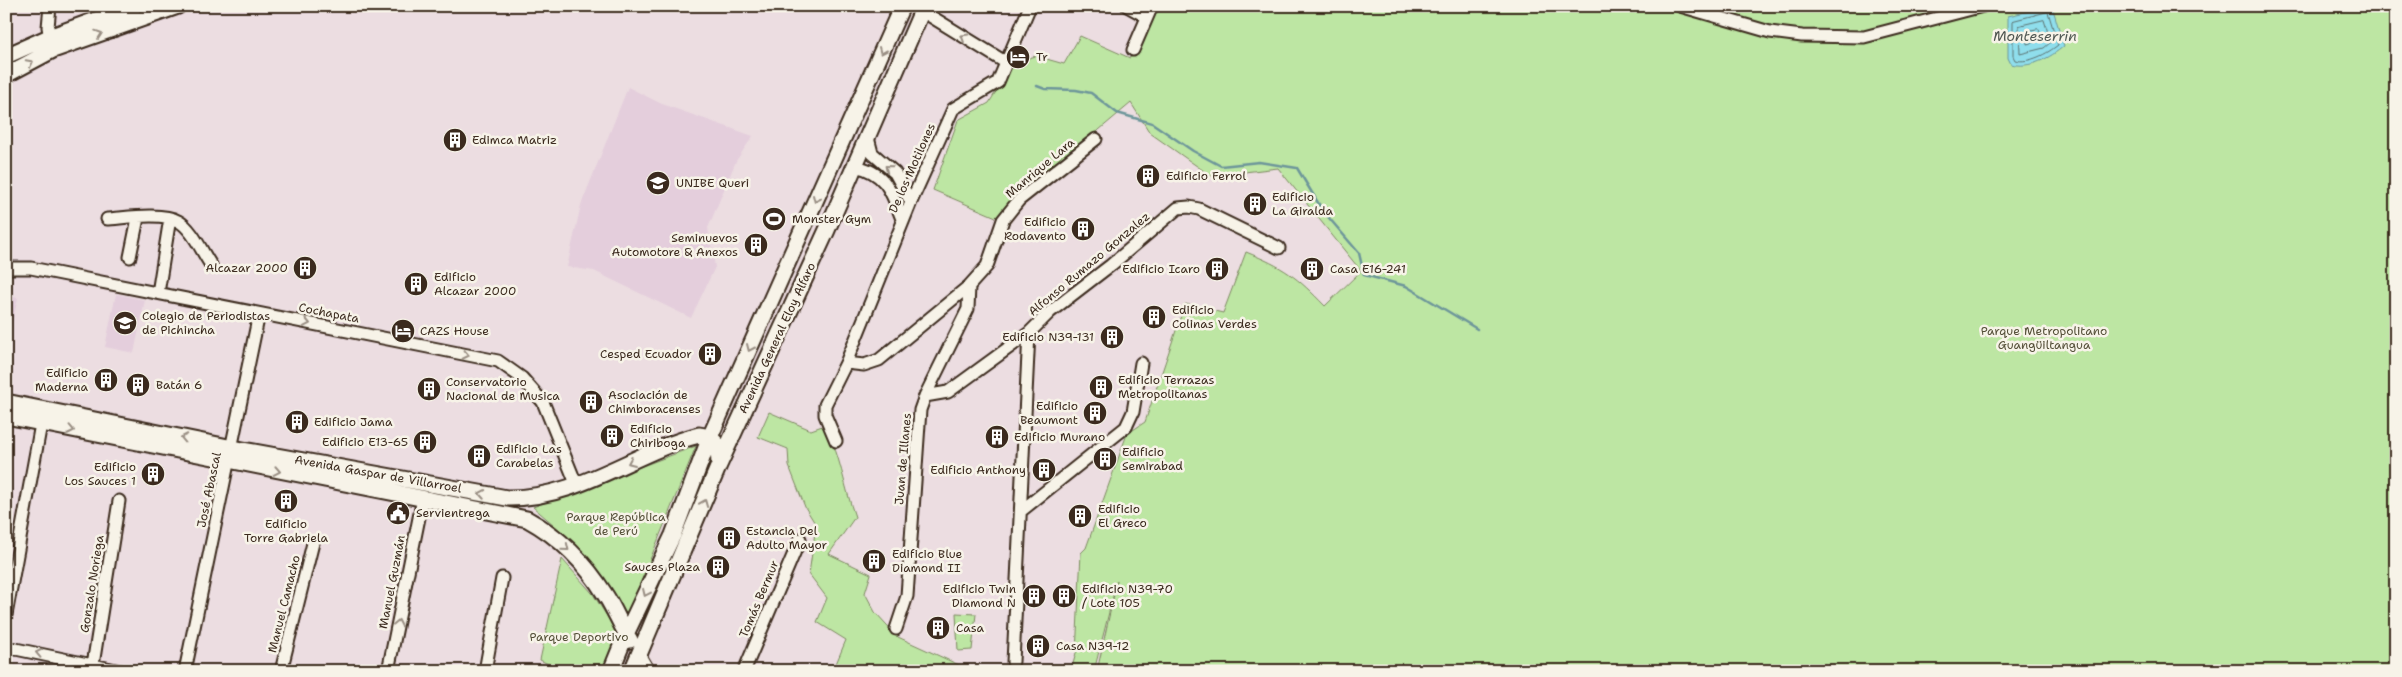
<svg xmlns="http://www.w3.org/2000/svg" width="2402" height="677" font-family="'Shantell Sans',sans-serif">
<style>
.built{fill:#e4cedc}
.green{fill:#bde6a3;stroke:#7c8860}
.water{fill:#8fdeec;stroke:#6d969a}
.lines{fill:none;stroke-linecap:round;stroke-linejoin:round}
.shore{stroke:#5d7270;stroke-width:1}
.stream{stroke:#6d969a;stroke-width:2.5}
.minor-casing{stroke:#3b2a1e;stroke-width:15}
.major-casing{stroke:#3b2a1e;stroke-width:19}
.minor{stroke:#f7f3e8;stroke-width:11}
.major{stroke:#f7f3e8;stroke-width:15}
.oneway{stroke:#998e83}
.labels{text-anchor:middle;stroke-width:5;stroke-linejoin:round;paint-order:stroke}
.poi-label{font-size:12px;fill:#3b2a1e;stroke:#f7f3e8;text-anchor:start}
.street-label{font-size:12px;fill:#3b2a1e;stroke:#f7f3e8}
.park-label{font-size:12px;fill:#555039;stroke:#f7f3e8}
.water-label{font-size:14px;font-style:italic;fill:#505752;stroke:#f7f3e8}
</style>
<rect width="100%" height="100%" fill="#ecdde1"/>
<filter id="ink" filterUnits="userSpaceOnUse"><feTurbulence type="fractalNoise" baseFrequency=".02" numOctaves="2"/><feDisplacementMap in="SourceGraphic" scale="10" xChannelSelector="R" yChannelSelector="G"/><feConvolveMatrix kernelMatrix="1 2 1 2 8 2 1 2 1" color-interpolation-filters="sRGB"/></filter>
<g filter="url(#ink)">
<path class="built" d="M628,87L662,104L753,136L736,161L708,228L715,267L691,318L594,271L567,267L581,205Z
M116,294L145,300L134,353L105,347Z
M6,295L18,298L11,328L6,327Z"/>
<path class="green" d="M1158,6H1205L1220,10L1222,6H2396V671H1097L1117,581L1094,671H1071L1076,653L1081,553L1086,548L1127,434L1145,422L1185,304L1223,313L1246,252C1284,267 1297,277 1325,306L1361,271L1278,168L1211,176L1150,133L1131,103L996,217L933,190L958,120L989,103L1014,62L1036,56L1064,64L1080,36L1130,58Z
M769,412L811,430L825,425C840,454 844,486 855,517L829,554L871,574L865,593L875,612L898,637L972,671H833L846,640L817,622L827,598L809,574L816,525L805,507L789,466L788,449L758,437Z
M696,446L626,619L592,563L568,537L533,507Z
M562,559L593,594L620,637L602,671H562L540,660Z
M956,613L976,614L972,650L958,651Z"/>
<path class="water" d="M2052,6L2064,46C2050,58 2030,69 2011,64L2008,58V16Z"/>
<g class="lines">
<path class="shore" d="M2048,12L2058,45C2048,53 2029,64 2015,60L2013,56V21Z
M2044,20L2051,42L2044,48L2020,54L2019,26Z
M2039,29L2042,40L2027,44V31Z"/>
<path class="stream" d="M1037,86L1045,89L1076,90L1091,93L1117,113L1152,123L1193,151L1221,166L1259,162L1297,168L1323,211L1359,253L1364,275L1406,286L1477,329"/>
<g class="minor-casing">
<path id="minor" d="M50,6L48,27L51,44
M914,6L1005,62
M1127,6L1147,17
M1680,6L1770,32L1802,36L1864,37L1983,6
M1133,50L1152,6
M867,134L872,153L895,173L911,202
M854,166C887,172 892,193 903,222
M107,219C125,218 162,212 178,221C192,228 202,252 211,265
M130,257L138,218
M6,268H31L498,361L522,378L543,402L577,486
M158,293L170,218
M846,363L864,365L879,360L969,286L987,266L1003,220L1019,200L1096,139
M925,396L948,392L1029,333L1050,312L1111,265L1178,208L1189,207L1199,209L1279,248
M836,441L825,415V405L846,363L911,202L953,109L998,82L1030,6
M1021,511L1126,427L1133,412L1141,363
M6,615L41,424
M896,629L907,596L920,410L925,396L968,309L969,286
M6,647L121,671
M639,654L649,671
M1013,662L1029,333
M92,671L119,501
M185,671L259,314
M281,671L313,543
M388,671L423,498
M485,671L502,578
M744,671L800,539"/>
</g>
<g class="major-casing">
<path id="major" d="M6,56L49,37L134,6
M6,75L53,50L178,6
M6,402L243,450L507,498C578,499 633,452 699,435L710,437L718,445L719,465
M6,416L527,519C560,537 587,565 606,596C615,610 621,626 630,640
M611,671L626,634L673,535L710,437L902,6
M632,671L719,465L827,230L924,6"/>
</g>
<use href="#minor" class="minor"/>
<use href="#major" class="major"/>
</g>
<defs><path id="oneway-chevron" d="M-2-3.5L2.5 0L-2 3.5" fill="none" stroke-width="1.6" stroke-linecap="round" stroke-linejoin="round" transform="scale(1.25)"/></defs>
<g class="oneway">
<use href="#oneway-chevron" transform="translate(99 34) rotate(-19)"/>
<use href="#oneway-chevron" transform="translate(964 37) rotate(-149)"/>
<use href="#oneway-chevron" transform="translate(882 51) rotate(114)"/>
<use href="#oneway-chevron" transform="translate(30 63) rotate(-28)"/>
<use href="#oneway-chevron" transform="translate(888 168) rotate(-141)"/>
<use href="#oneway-chevron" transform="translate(816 199) rotate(114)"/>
<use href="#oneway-chevron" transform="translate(307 323) rotate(11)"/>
<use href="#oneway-chevron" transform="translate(750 348) rotate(114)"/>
<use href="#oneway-chevron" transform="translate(466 355) rotate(12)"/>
<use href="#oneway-chevron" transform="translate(71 430) rotate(12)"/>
<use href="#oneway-chevron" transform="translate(184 438) rotate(-168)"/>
<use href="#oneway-chevron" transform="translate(631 462) rotate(157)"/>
<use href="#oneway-chevron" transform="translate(277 471) rotate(11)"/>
<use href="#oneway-chevron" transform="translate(482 494) rotate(-170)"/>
<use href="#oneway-chevron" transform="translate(704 503) rotate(-68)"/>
<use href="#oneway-chevron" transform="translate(566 548) rotate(39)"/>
<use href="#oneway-chevron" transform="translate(646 593) rotate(115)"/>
<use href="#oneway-chevron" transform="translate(398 623) rotate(-79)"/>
<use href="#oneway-chevron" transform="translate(39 653) rotate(-168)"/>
</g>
</g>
<defs>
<g id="hotel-disc" transform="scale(1.25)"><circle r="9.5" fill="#3b2a1e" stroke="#f7f3e8"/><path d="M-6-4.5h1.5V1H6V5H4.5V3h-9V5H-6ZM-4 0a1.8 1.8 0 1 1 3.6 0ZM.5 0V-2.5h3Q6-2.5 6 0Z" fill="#fff"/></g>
<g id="building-disc" transform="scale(1.25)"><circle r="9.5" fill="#3b2a1e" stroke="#f7f3e8"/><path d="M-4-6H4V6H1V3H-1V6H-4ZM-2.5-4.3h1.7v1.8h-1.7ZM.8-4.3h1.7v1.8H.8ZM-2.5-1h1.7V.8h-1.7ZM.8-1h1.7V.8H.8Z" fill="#fff"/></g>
<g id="university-disc" transform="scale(1.25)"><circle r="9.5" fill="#3b2a1e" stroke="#f7f3e8"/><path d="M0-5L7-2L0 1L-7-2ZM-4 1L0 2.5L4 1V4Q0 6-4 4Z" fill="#fff"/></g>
<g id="stadium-disc" transform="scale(1.25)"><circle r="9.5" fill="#3b2a1e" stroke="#f7f3e8"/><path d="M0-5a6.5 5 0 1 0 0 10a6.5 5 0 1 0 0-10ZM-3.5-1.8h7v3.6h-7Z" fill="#fff"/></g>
<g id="civic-disc" transform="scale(1.25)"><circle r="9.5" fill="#3b2a1e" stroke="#f7f3e8"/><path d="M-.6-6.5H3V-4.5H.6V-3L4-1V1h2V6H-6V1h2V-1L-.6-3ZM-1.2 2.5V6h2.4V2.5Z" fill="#fff"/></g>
</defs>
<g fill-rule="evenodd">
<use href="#hotel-disc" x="1018" y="57"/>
<use href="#building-disc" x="455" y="140"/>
<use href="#building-disc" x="1148" y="176"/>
<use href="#university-disc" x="658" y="183"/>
<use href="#building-disc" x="1255" y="204"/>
<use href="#stadium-disc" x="774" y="219"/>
<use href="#building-disc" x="1083" y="229"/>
<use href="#building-disc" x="756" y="245"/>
<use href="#building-disc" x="305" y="268"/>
<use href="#building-disc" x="1217" y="269"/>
<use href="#building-disc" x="1312" y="269"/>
<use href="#building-disc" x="416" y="284"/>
<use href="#building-disc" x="1154" y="317"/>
<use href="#university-disc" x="125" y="323"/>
<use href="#hotel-disc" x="403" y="331"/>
<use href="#building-disc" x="1112" y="337"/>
<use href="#building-disc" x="710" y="354"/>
<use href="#building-disc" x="106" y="380"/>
<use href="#building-disc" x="138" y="385"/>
<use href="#building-disc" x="1101" y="387"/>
<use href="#building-disc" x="429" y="389"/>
<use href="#building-disc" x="591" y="402"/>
<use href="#building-disc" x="1095" y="413"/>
<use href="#building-disc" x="297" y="422"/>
<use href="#building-disc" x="612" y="436"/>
<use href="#building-disc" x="997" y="437"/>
<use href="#building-disc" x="425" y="442"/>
<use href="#building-disc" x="479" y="456"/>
<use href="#building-disc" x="1105" y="459"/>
<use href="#building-disc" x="1044" y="470"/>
<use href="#building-disc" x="153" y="474"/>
<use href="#building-disc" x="286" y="501"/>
<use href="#civic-disc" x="398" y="513"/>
<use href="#building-disc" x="1080" y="516"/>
<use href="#building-disc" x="729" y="538"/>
<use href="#building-disc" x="874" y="561"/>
<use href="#building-disc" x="718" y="567"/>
<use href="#building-disc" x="1034" y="596"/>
<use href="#building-disc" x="1064" y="596"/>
<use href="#building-disc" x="938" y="628"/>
<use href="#building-disc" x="1038" y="646"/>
</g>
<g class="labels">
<g class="poi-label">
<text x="1036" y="61">Tr</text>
<text x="472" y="144">Edimca Matriz</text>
<text x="1166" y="180">Edificio Ferrol</text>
<text x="676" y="187">UNIBE Queri</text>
<text x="1272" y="201">Edificio<tspan x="1272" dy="14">La Giralda</tspan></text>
<text x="792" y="223">Monster Gym</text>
<text x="1066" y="226" text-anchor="end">Edificio<tspan x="1066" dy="14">Rodavento</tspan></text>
<text x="738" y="242" text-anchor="end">Seminuevos<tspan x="738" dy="14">Automotore &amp; Anexos</tspan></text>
<text x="288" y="272" text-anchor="end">Alcazar 2000</text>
<text x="1200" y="273" text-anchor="end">Edificio Icaro</text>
<text x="1330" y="273">Casa E16-241</text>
<text x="434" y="281">Edificio<tspan x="434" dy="14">Alcazar 2000</tspan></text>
<text x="1172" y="314">Edificio<tspan x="1172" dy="14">Colinas Verdes</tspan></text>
<text x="142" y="320">Colegio de Periodistas<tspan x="142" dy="14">de Pichincha</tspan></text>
<text x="420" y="335">CAZS House</text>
<text x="1094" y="341" text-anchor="end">Edificio N39-131</text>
<text x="692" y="358" text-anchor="end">Cesped Ecuador</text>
<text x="88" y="377" text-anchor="end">Edificio<tspan x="88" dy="14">Maderna</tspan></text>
<text x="1118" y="384">Edificio Terrazas<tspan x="1118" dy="14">Metropolitanas</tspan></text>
<text x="446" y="386">Conservatorio<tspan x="446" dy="14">Nacional de Musica</tspan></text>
<text x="156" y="389">Batán 6</text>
<text x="608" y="399">Asociación de<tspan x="608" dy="14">Chimboracenses</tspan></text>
<text x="1078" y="410" text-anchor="end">Edificio<tspan x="1078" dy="14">Beaumont</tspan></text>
<text x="314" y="426">Edificio Jama</text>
<text x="630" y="433">Edificio<tspan x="630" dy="14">Chiriboga</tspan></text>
<text x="1014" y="441">Edificio Murano</text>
<text x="408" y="446" text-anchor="end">Edificio E13-65</text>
<text x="496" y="453">Edificio Las<tspan x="496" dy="14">Carabelas</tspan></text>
<text x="1122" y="456">Edificio<tspan x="1122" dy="14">Semirabad</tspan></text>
<text x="136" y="471" text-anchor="end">Edificio<tspan x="136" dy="14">Los Sauces 1</tspan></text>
<text x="1026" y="474" text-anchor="end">Edificio Anthony</text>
<text x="1098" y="513">Edificio<tspan x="1098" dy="14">El Greco</tspan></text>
<text x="416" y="517">Servientrega</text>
<text x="286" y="528" text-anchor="middle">Edificio<tspan x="286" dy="14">Torre Gabriela</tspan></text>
<text x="746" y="535">Estancia Del<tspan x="746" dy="14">Adulto Mayor</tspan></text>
<text x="892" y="558">Edificio Blue<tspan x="892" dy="14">Diamond II</tspan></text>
<text x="700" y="571" text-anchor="end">Sauces Plaza</text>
<text x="1016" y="593" text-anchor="end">Edificio Twin<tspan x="1016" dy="14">Diamond N</tspan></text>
<text x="1082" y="593">Edificio N39-70<tspan x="1082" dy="14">/ Lote 105</tspan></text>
<text x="956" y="632">Casa</text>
<text x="1056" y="650">Casa N39-12</text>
</g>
<g class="street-label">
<text transform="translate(912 168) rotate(-66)" y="4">De los Motilones</text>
<text transform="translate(1040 168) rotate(-40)" y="4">Manrique Lara</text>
<text transform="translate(1089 264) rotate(-40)" y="4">Alfonso Rumazo Gonzalez</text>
<text transform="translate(329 313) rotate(11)" y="4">Cochapata</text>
<text transform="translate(777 338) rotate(-65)" y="4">Avenida General Eloy Alfaro</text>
<text transform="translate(903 459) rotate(-85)" y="4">Juan de Illanes</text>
<text transform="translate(378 474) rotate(10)" y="4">Avenida Gaspar de Villarroel</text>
<text transform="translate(209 490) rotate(-78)" y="4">José Abascal</text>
<text transform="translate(392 582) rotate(-79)" y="4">Manuel Guzmán</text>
<text transform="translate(92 584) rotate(-81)" y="4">Gonzalo Noriega</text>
<text transform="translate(759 599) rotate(-67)" y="4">Tomás Bermur</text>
<text transform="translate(284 604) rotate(-76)" y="4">Manuel Camacho</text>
</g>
<g class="park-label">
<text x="2044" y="335">Parque Metropolitano<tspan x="2044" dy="14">Guangüiltangua</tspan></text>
<text x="616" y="521">Parque República<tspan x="616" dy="14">de Perú</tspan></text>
<text x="579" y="641">Parque Deportivo</text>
</g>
<g class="water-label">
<text x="2035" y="41">Monteserrin</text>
</g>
</g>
<rect width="2402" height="677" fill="none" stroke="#f7f3e8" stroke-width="25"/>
<rect x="12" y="12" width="2377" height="652" fill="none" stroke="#3b2a1e" stroke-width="2" filter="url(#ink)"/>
</svg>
